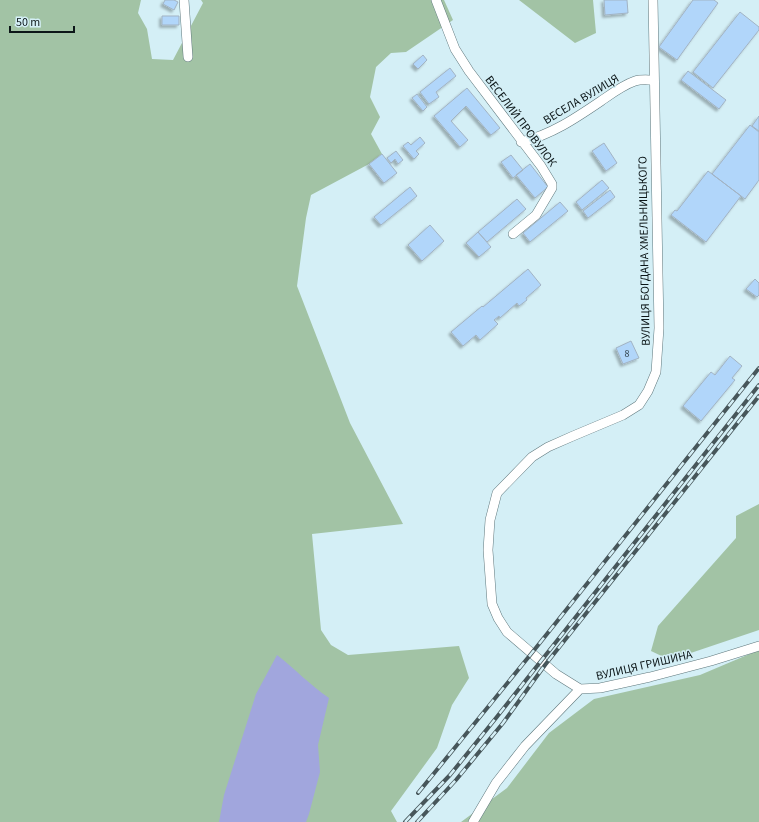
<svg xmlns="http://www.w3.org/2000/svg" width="759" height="822" font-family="'Source Sans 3',sans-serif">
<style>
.green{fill:#a2c3a5}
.water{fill:#a1a6dd}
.building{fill:#b1d6fa;stroke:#a2b3c3;filter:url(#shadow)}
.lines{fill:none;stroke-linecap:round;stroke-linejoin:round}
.minor-casing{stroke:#5f787d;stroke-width:10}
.minor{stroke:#fff;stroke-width:9}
.rail-casing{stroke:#47565a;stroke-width:4}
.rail{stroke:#d4eff6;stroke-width:2.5;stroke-dasharray:8;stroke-linecap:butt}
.labels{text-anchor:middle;stroke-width:3;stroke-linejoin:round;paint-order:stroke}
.number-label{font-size:10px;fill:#354650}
.street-label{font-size:12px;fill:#0c1618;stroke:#d4eff6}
</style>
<defs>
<filter id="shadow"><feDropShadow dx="-2.5" dy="2.5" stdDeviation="1" flood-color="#0004"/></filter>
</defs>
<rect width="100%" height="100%" fill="#d4eff6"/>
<path class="green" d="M0,0H141L138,13L147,29L152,59L173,60L203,3L201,0H444L453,20L406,52L391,53L376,67L370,97L380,117L371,134L382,154L369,164L311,195L306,218L297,286L350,423L403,524L312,534L321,630L331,645L348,655L459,646L469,678L452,705L437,748L391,811L397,822H0Z
M519,0H593L596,33L575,43Z
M759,504V630L670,660L651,651L658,626L736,538V516Z
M759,650V822H461L507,788L549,733L594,699L700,675Z"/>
<path class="water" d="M277,655C295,669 310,685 329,698L318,745L320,772L309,814L306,822H219L224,795L256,694Z"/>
<path class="building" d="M165,0H174L178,2L174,10L163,4Z
M604,0H627L628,13L605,15Z
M693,0H714L718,3L677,60L659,47Z
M740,12L759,27V30L713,88L693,72Z
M162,16H179V25H162Z
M423,55L427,60L418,69L413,64Z
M450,68L456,76L436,92L439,97L429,104L420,92Z
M688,71L726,100L719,109L681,80Z
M467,88L500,128L491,135L466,106L451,121L468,140L460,147L434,116Z
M417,94L427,107L423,111L412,98Z
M759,116V131L752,126Z
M750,125L759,132V180L745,199L712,174Z
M420,137L425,143L416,151L419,154L414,159L403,146L408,142L411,145Z
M604,143L617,163L606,171L592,151Z
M396,151L403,160L398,164L395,159L391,163L387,158Z
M382,154L397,173L384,183L369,164Z
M511,155L523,170L513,178L501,162Z
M530,164L548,187L535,198L516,175Z
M708,171L741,196L706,242L671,215L675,210L677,211Z
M602,180L609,188L582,210L576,202Z
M410,187L417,196L381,225L374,217Z
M610,190L615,197L588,218L583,211Z
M517,199L526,209L487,242L478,232Z
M560,202L568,211L530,242L523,233Z
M430,225L444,241L422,261L408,245Z
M478,232L491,247L479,257L466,243Z
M528,269L541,285L526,298L527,300L519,306L517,303L500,318L499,316L494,320L498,324L480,340L476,335L463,346L451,332L482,306L483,307Z
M755,279L759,283V295L757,297L746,289Z
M631,341L639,358L623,364L616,348Z
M730,356L742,366L732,378L735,380L701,421L683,406L711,372L715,375Z"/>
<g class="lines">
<g class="minor-casing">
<path id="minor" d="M184,0L188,57
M436,0L455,49L469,71L541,166L552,184V188L536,215L513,234
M653,0L659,328L656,372L648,391L639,405L623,415L573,436L548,447L532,457L497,493L490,520L488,550L492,604L498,618L507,632L556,674L580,689L600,688L650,677L711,661L759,646
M521,142C551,135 576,118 601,101C611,94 623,85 635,81C641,79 648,80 654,80
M473,822L496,783L525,746L580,689"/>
</g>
<use href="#minor" class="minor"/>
<g class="rail-casing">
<path id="rail" d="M418,793L531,654L759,368
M405,822L450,775L496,718L759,385
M417,822L456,780L503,723L545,665L759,396"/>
</g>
<use href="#rail" class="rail"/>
</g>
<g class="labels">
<g class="number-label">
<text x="627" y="357">8</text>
</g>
<g class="street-label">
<text transform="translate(581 99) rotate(-31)" y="4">ВЕСЕЛА ВУЛИЦЯ</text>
<text transform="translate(521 121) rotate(53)" y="4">ВЕСЕЛИЙ ПРОВУЛОК</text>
<text transform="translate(644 251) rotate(-91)" y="4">ВУЛИЦЯ БОГДАНА ХМЕЛЬНИЦЬКОГО</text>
<text transform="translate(644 665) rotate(-13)" y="4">ВУЛИЦЯ ГРИШИНА</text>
</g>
</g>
<path d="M10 26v6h64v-6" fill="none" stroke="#0c1618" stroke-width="2"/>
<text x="16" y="26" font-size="12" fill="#0c1618" stroke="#d4eff6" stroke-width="3" paint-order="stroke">50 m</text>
</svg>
